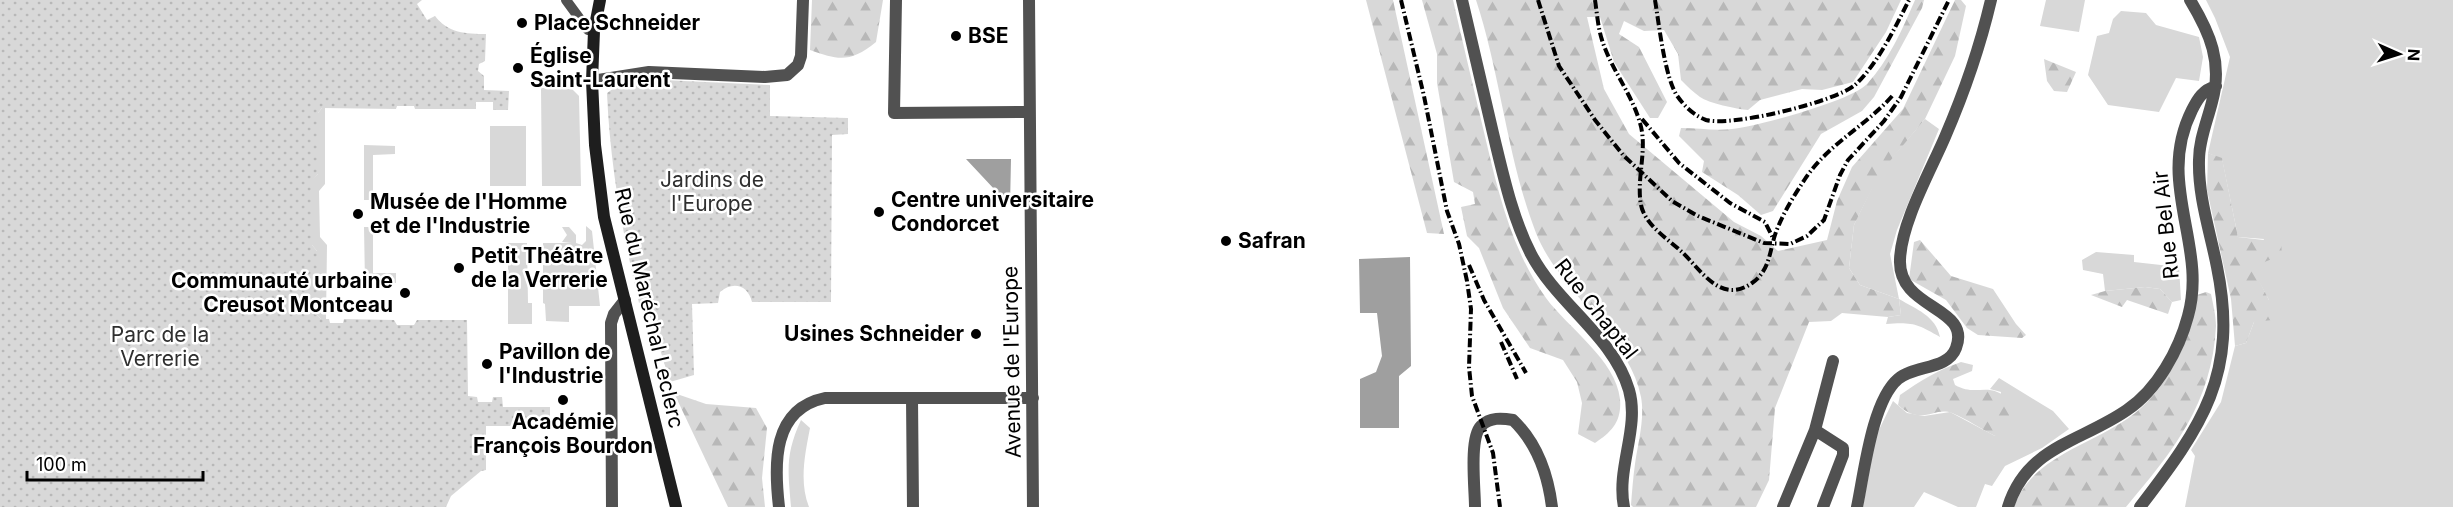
<svg xmlns="http://www.w3.org/2000/svg" width="2453" height="507" font-family="Inter,sans-serif">
<style>
.green{fill:#d8d8d8}
.forest{fill:url(#forest-firs)}
.park{fill:url(#park-dots)}
.water{fill:#9f9f9f}
.lines{fill:none;stroke-linecap:round;stroke-linejoin:round}
.pedestrian{stroke:#515151;stroke-width:10}
.minor{stroke:#515151;stroke-width:12}
.tertiary{stroke:#515151;stroke-width:12}
.secondary{stroke:#1e1e1e;stroke-width:12}
.rail{stroke:#000;stroke-width:4;stroke-dasharray:9 3 1.5 3;stroke-linecap:butt}
.poi-dot{fill:#000;stroke:#fff;stroke-width:2}
.labels{text-anchor:middle;stroke-width:5;stroke-linejoin:round;paint-order:stroke}
.poi-label{font-size:21px;font-weight:bold;fill:#000;stroke:#fff;text-anchor:start}
.park-label{font-size:21px;fill:#2f2f2f;stroke:#fff}
.street-label{font-size:21px;fill:#000;stroke:#fff}
</style>
<defs>
<pattern id="forest-firs" width="22" height="20" patternUnits="userSpaceOnUse" patternTransform="scale(1.5)"><rect width="22" height="20" fill="#d8d8d8"/><path d="M5 1l3.5 6h-7zM16 11l3.5 6h-7z" fill="#b8b8b8"/></pattern>
<pattern id="park-dots" width="8" height="8" patternUnits="userSpaceOnUse" patternTransform="scale(1.5)"><rect width="8" height="8" fill="#d8d8d8"/><path d="M2 2h.1M6 6h.1" fill="none" stroke="#b8b8b8" stroke-width="1.8" stroke-linecap="round"/></pattern>
</defs>
<rect width="100%" height="100%" fill="#fff"/>
<path class="green" d="M2046,0H2085L2079,32L2040,26Z
M2206,0H2453V507H2185L2195,456L2191,450L2221,402L2235,346L2246,343L2254,322L2269,300L2251,267L2264,239L2238,237L2222,159L2208,153L2230,57L2215,18Z
M2121,11L2146,13L2156,25L2199,37L2203,57L2199,81L2176,78L2159,112L2108,105L2088,75L2097,36L2109,33L2113,19Z
M541,88H571L579,96L581,186H542Z
M322,108H325V184L319,191L320,237L327,245L326,319H321L317,315V251L312,245V180L318,174V113Z
M1925,119L1939,129L1897,230L1890,254L1899,299C1916,309 1936,316 1940,337C1917,324 1913,322 1886,324L1888,317L1901,315L1899,299L1860,285L1849,268L1854,225L1879,173Z
M490,126H526V186H490Z
M364,145L395,146V154L373,155V200H364Z
M586,226L592,231L600,306H569V322L546,321L545,304L543,303V243H572L562,242L567,235L562,227H569L576,235V243L582,245L586,241Z
M364,227H373V273H396V283H365Z
M508,243H527L528,303H532V324H508Z
M2096,252L2134,255V262L2179,267L2181,300L2172,302L2160,289L2145,287L2105,291L2103,274L2083,270L2082,260Z
M1999,378L2053,411L2069,429L2042,448L2005,466L1992,486L1985,484L1976,507H1958L1924,492L1914,507H1863L1875,438L1893,401L1907,413L1924,416L1950,412L1995,436L2001,392L1990,389Z
M801,420L810,428C805,454 799,482 809,507H791C788,470 785,455 801,420Z"/>
<path class="forest" d="M812,0H883L876,42C851,62 840,61 810,50Z
M1366,0H1393L1444,234L1427,233Z
M1422,0H1453C1463,43 1473,86 1483,128C1497,187 1510,248 1546,298C1568,328 1616,360 1620,399C1622,421 1612,432 1595,443L1578,434L1582,403L1577,382L1563,360L1530,348L1503,308L1479,248L1467,236L1461,207L1475,204L1473,192L1454,182L1437,83V54Z
M1476,0H1901L1886,32L1853,82L1822,90L1802,89L1760,100L1748,110C1737,109 1708,103 1700,97C1693,92 1687,86 1681,80L1678,54L1664,30L1644,31L1624,21L1619,34L1639,47L1667,102L1658,118H1650L1614,62L1600,17H1587L1604,89L1629,134L1734,222L1761,236L1778,251L1827,240L1837,201L1852,167L1903,109L1955,0H1961L1966,6L1955,56L1925,119L1880,173L1854,225L1849,268L1860,285L1899,299L1901,315L1888,317L1842,313L1831,321L1809,322L1775,408L1769,480L1756,507H1633L1631,505C1632,492 1633,478 1635,464C1638,443 1645,418 1641,397C1630,337 1558,290 1536,233C1507,158 1501,76 1476,0Z
M1915,0H1924L1922,8L1874,97L1862,111L1821,134L1773,211L1761,215L1738,195L1702,172L1704,161L1679,136L1681,128C1698,128 1715,131 1732,129C1758,126 1851,101 1867,84C1889,60 1902,30 1915,0Z
M2044,59L2076,72L2067,92L2054,91L2047,81Z
M2208,153L2222,158L2238,237L2281,242L2282,255L2252,267L2269,300L2272,320L2254,322L2246,343L2235,346L2231,299L2207,190Z
M1920,240L1951,276L1993,289L2016,324L2026,335L2022,338L1978,335L1967,328L1946,300L1909,279L1914,242Z
M2145,287L2160,289L2172,302L2168,314L2127,300L2122,307L2091,295L2105,291Z
M2206,292L2211,294C2213,304 2216,316 2216,326C2212,404 2173,451 2126,507H2014C2031,458 2088,446 2127,419C2165,394 2193,338 2197,295Z
M1961,362L1973,365L1972,371L1953,379L1955,385C1978,398 1989,379 2011,402C2010,418 2007,425 1995,436C1981,429 1967,419 1952,413C1934,406 1922,427 1898,405L1900,395C1920,381 1938,370 1961,362Z
M674,393L706,404L756,408L767,428L762,478L765,507H728Z"/>
<path class="park" d="M0,0H422L417,4L427,20L435,16C448,33 466,34 486,34L485,61L479,64L478,71L484,76V90L509,91L508,110H493V102H476V109H415L414,106H397L396,109L322,108L318,113V174L312,181V245L317,251V315L321,319H329L330,323H343L344,319L394,320L397,325H414L417,320H467L468,396L477,397L478,402H492L493,397H502L503,407H550V426H486V470L481,471L451,496L446,507H0Z
M642,79L770,85V116L848,118V134L832,135L831,302H752C748,285 733,281 720,292L718,303L692,304L694,375L670,382L648,310L646,305L640,307C623,236 610,166 607,93L621,83Z"/>
<path class="water" d="M966,159H1011L1010,206Z
M1410,257L1411,366L1399,376V428H1360V379L1376,372L1382,356L1377,313H1360L1359,259Z"/>
<g class="lines">
<path class="pedestrian" d="M566,0L588,30"/>
<path class="minor" d="M896,0L894,113L1029,112
M1029,0L1033,507
M592,81L649,72L765,77L787,75L798,65L801,56L803,0
M912,398L913,507
M1815,430L1843,448V455L1823,507
M612,507L611,323L614,314L625,300
M779,507C774,464 772,409 825,398H1033
M1475,507C1475,489 1469,438 1481,426C1490,417 1502,418 1513,420C1537,443 1548,475 1552,507
M1783,507L1815,430L1833,361
M1857,507C1864,474 1872,401 1898,379C1914,365 1948,370 1956,348C1972,306 1898,310 1900,260C1901,223 1930,172 1945,137C1964,93 1980,47 1991,0
M2008,507C2027,446 2081,442 2127,410C2157,390 2179,350 2188,316C2208,245 2155,184 2192,110C2198,98 2203,90 2216,86
M2140,507C2202,426 2239,374 2217,267C2210,231 2198,197 2199,160C2199,140 2207,122 2212,102C2223,63 2210,33 2190,0"/>
<path class="tertiary" d="M1462,0C1472,44 1483,89 1493,133C1503,174 1512,217 1531,254C1557,304 1613,336 1629,390C1640,428 1616,468 1624,507"/>
<path class="secondary" d="M600,0L594,31L592,81L595,145L604,217L676,507"/>
<path class="rail" d="M1401,0L1424,96L1447,211L1459,244L1467,281L1471,309L1469,367L1472,396L1493,453L1500,507
M1538,0L1559,66L1595,120L1623,155L1672,201L1698,216L1764,243L1790,244L1807,236L1824,220L1840,175L1848,160L1884,121L1901,97L1949,0
M1595,0C1597,13 1598,28 1602,40C1611,69 1632,94 1640,123C1648,149 1636,178 1641,205C1645,225 1668,239 1682,252C1701,270 1721,305 1752,283C1772,269 1769,247 1778,227C1785,210 1795,194 1805,179C1828,144 1866,126 1893,95
M1655,0C1659,24 1665,80 1678,97C1685,107 1695,116 1706,120C1732,127 1835,102 1855,85C1877,65 1896,26 1909,0
M1642,119L1679,163L1730,203L1765,222L1773,238
M1469,265L1484,300L1526,373
M1501,342L1517,379"/>
</g>
<g class="poi-dot">
<circle cx="522" cy="23" r="6"/>
<circle cx="956" cy="36" r="6"/>
<circle cx="518" cy="68" r="6"/>
<circle cx="879" cy="212" r="6"/>
<circle cx="358" cy="214" r="6"/>
<circle cx="1226" cy="241" r="6"/>
<circle cx="459" cy="268" r="6"/>
<circle cx="405" cy="293" r="6"/>
<circle cx="976" cy="334" r="6"/>
<circle cx="487" cy="364" r="6"/>
<circle cx="563" cy="400" r="6"/>
</g>
<g class="labels">
<g class="poi-label">
<text x="534" y="30">Place Schneider</text>
<text x="968" y="43">BSE</text>
<text x="530" y="63">Église<tspan x="530" dy="24">Saint-Laurent</tspan></text>
<text x="891" y="207">Centre universitaire<tspan x="891" dy="24">Condorcet</tspan></text>
<text x="370" y="209">Musée de l'Homme<tspan x="370" dy="24">et de l'Industrie</tspan></text>
<text x="1238" y="248">Safran</text>
<text x="471" y="263">Petit Théâtre<tspan x="471" dy="24">de la Verrerie</tspan></text>
<text x="393" y="288" text-anchor="end">Communauté urbaine<tspan x="393" dy="24">Creusot Montceau</tspan></text>
<text x="964" y="341" text-anchor="end">Usines Schneider</text>
<text x="499" y="359">Pavillon de<tspan x="499" dy="24">l'Industrie</tspan></text>
<text x="563" y="429" text-anchor="middle">Académie<tspan x="563" dy="24">François Bourdon</tspan></text>
</g>
<g class="park-label">
<text x="712" y="187">Jardins de<tspan x="712" dy="24">l'Europe</tspan></text>
<text x="160" y="342">Parc de la<tspan x="160" dy="24">Verrerie</tspan></text>
</g>
<g class="street-label">
<text transform="translate(2166 225) rotate(-96)" y="7">Rue Bel Air</text>
<text transform="translate(649 308) rotate(77)" y="7">Rue du Maréchal Leclerc</text>
<text transform="translate(1596 309) rotate(52)" y="7">Rue Chaptal</text>
<text transform="translate(1012 362) rotate(-91)" y="7">Avenue de l'Europe</text>
</g>
</g>
<g transform="translate(2399 54) rotate(93)" stroke="#ffffff" stroke-width="4.5" paint-order="stroke">
<path d="M0-4.5L10 22L0 15L-10 22Z" fill="#000000"/>
<text y="-9" font-size="16" font-weight="bold" text-anchor="middle" fill="#000000">N</text>
</g>
<path d="M27 471v9h176v-9" fill="none" stroke="#000000" stroke-width="3"/>
<text x="36" y="471" font-size="18" fill="#000000" stroke="#ffffff" stroke-width="4.5" paint-order="stroke">100 m</text>
</svg>
